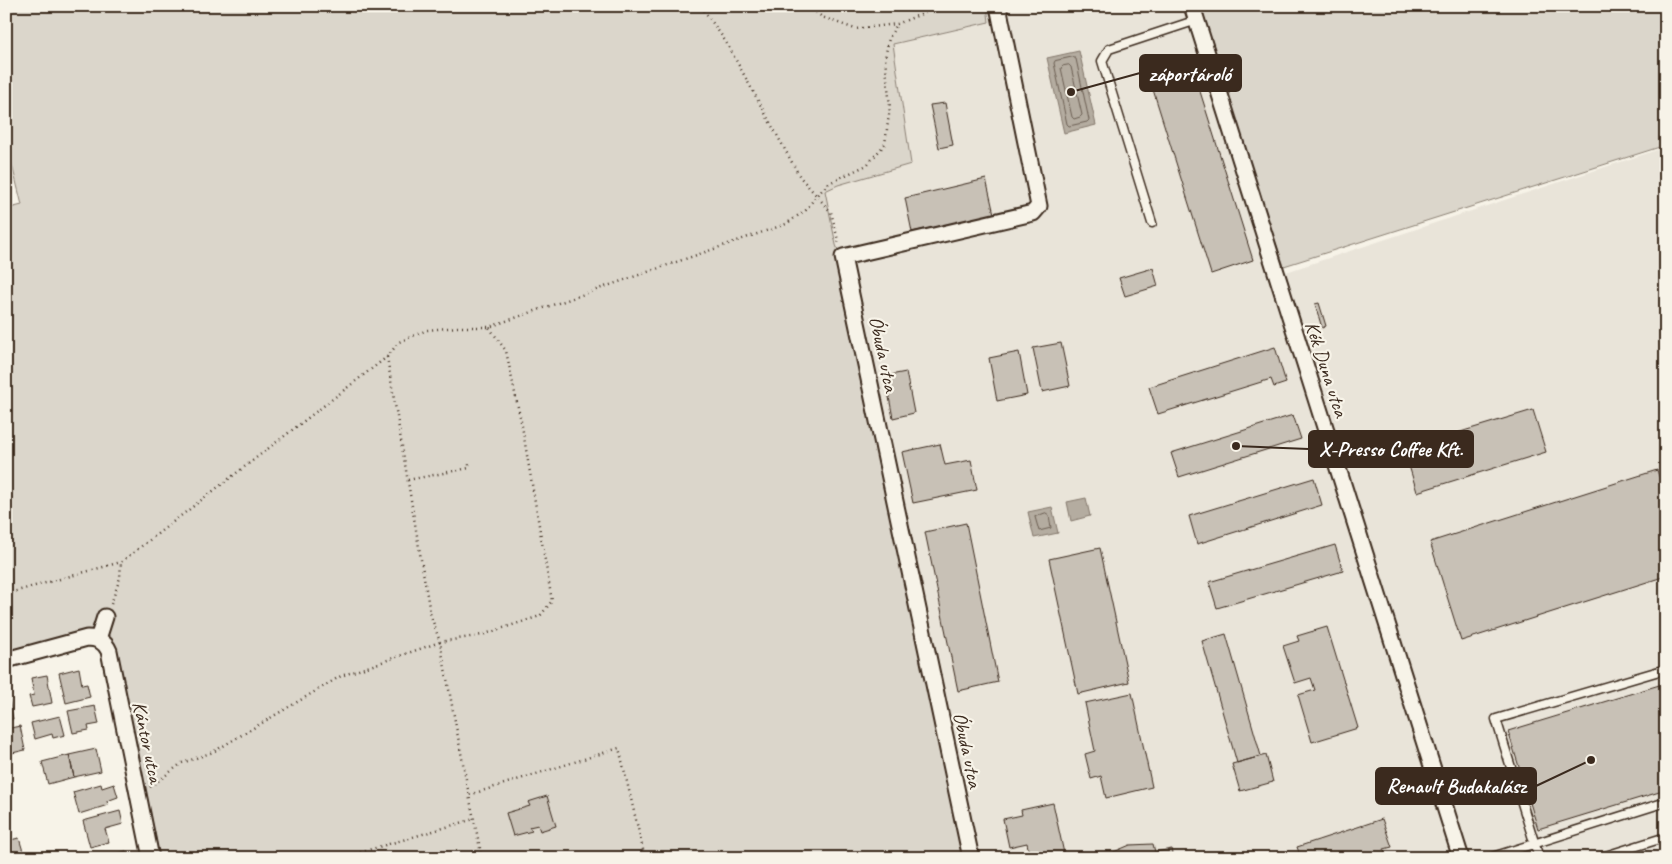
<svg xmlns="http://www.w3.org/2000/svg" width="1672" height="864" font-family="Caveat,sans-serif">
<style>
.built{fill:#e9e4d9}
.green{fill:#dbd6cb;stroke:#8b8074}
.water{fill:#b4aca0;stroke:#84786c}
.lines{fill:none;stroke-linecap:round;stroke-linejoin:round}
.shore{stroke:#6b5e52;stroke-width:1}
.building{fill:#c8c1b6;stroke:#3b2a1e}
.lane-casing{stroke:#3b2a1e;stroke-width:11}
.street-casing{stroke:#3b2a1e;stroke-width:19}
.path{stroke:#3b2a1e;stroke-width:2.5;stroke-dasharray:1 4;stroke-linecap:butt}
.lane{stroke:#f7f3e8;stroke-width:8}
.street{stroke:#f7f3e8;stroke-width:15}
.labels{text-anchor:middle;stroke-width:4.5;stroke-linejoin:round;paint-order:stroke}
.street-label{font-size:20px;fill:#3b2a1e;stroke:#f7f3e8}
.leader{fill:none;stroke:#3b2a1e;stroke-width:2}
.callout-dot{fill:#3b2a1e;stroke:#f7f3e8;stroke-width:2}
.callout{fill:#3b2a1e;stroke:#3b2a1e;stroke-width:2}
.callout-label{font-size:21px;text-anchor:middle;font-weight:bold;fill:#fff}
</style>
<rect width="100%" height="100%" fill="#f7f3e8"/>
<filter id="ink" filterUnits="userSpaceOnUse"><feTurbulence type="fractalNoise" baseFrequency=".02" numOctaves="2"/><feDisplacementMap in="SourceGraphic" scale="10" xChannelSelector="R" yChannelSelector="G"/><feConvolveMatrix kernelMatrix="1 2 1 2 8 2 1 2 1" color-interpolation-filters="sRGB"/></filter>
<g filter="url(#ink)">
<path class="built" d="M987,6H1182L1271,277L1666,147V851L1643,858H979L820,189L911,164L893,44L989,22Z"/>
<path class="green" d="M6,6H987L989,22L893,44L911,164L838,185L825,191L836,245L842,261L965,858H160L146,792L141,795L104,636L6,654V209L22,205L6,141Z
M1194,6H1664L1666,14V145L1284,266Z"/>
<path class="water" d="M1079,51L1096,125L1064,133L1047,58Z
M1086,498L1090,516L1071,521L1067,502Z
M1052,507L1058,533L1034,538L1028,512Z"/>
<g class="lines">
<path class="shore" d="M1073,57L1076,59L1089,120L1087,122L1069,126L1067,124L1054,63L1055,61Z
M1069,65L1071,67L1082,115L1080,117L1074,119L1072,117L1061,68L1063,66Z
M1046,513L1049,515L1051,528L1039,531L1035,517Z"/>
</g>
<path class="building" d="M1192,66L1253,260L1211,274L1150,80Z
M945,103L953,145L939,148L930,105Z
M986,179L994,214L912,232L905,198Z
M1153,268L1158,286L1125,296L1119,278Z
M1319,303L1326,326L1322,328L1315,304Z
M1061,343L1070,386L1042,392L1033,348Z
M1275,347L1286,383L1274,387L1271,379L1158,414L1149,387Z
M1019,352L1027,395L997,401L989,358Z
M906,372L914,413L893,418L885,376Z
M1533,410L1546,452L1417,492L1404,449Z
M1293,415L1301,439L1179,477L1171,453Z
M940,444L945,465L971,460L977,490L913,503L902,452Z
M1657,470L1666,498V576L1461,641L1430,542Z
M1314,478L1322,505L1197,544L1189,516Z
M966,523L998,682L958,691L925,532Z
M1335,545L1343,571L1217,608L1209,582Z
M1100,548L1129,682L1078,694L1049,559Z
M1327,627L1358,728L1312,742L1298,695L1315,690L1311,678L1295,683L1283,646L1299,641L1297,636Z
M1226,634L1261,756L1237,763L1202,641Z
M79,668L82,685L87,684L90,697L66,703L59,673Z
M47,675L52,703L32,707L29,696L34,695L31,678Z
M1666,683V790L1538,829L1508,731Z
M7,689L13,719L6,720V689Z
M1132,693L1152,787L1106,798L1101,776L1091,779L1085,754L1095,751L1085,703Z
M95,706L99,724L88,726L89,730L73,733L68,711Z
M60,716L65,735L53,738L52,734L35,739L31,723Z
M20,726L25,750L8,754L6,749V729Z
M96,749L101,771L74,777L69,755Z
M69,755L74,777L48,784L42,762Z
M1266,755L1273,782L1240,791L1232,764Z
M101,784L102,788L114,784L118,797L107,801L108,805L79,814L73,792Z
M547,796L556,826L540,831L538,825L529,827L532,831L513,836L506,813L530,806L528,802Z
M1053,803L1065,858H1030L1027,843L1009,847L1003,819L1022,815L1021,810Z
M120,811L123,824L105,829L109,842L90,847L83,821Z
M1382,819L1392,847L1384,849L1386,858H1301L1297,847Z
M19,838L25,858H6V841Z
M1153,844L1155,852L1172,849L1174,858H1110L1109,854L1130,845Z
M126,851L128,858H109V856Z"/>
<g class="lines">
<g class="lane-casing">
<path id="lane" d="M1152,223L1102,61L1109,49L1197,20
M1489,858L1666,802
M1539,858L1496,719L1666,669
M1599,858L1666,837"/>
</g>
<g class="street-casing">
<path id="street" d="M1192,6L1461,858
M98,639L105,617
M6,660L87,638C97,638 105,641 109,651L151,858
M971,858L843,257L1033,213L1039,206L998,6"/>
</g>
<path class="path" d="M701,6L726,42L800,177L831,212L839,244
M808,6L822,17L855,29L897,24L941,6
M387,357L430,613L440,642L482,635L540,616L552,601L522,426L506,351L489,327
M408,480L469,468V462
M6,594L121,562L387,357L399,342L427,330L458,327H489L786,224L806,210L817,195L829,183L867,165L885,144L890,107L885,58L889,38L897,24
M111,604L120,578L121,562
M150,787L182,763L213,752L341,676L440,642L469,795
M341,858L474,819
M482,858L469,795L619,748L645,858"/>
<use href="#lane" class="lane"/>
<use href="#street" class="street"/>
</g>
</g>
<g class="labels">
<g class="street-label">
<text transform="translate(884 354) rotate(78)" y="7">Óbuda utca</text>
<text transform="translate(1327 369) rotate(72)" y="7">Kék Duna utca</text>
<text transform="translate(148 742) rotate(78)" y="7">Kántor utca</text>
<text transform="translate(968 750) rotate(78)" y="7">Óbuda utca</text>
</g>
</g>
<path class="leader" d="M1071 92L1140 73M1236 446L1309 449M1591 760L1536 786"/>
<g class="callout-dot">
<circle cx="1071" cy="92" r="5"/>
<circle cx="1236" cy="446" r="5"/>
<circle cx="1591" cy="760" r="5"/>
</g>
<g class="callout">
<rect x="1140" y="55" width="101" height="36" rx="5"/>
<rect x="1309" y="431" width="164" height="36" rx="5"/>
<rect x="1376" y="768" width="160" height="36" rx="5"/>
</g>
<g class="callout-label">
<text x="1190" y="81">záportároló</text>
<text x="1391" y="456">X-Presso Coffee Kft.</text>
<text x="1456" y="793">Renault Budakalász</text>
</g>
<rect width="1672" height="864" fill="none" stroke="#f7f3e8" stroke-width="25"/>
<rect x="12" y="12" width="1647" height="839" fill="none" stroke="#3b2a1e" stroke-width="2" filter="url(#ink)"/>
</svg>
